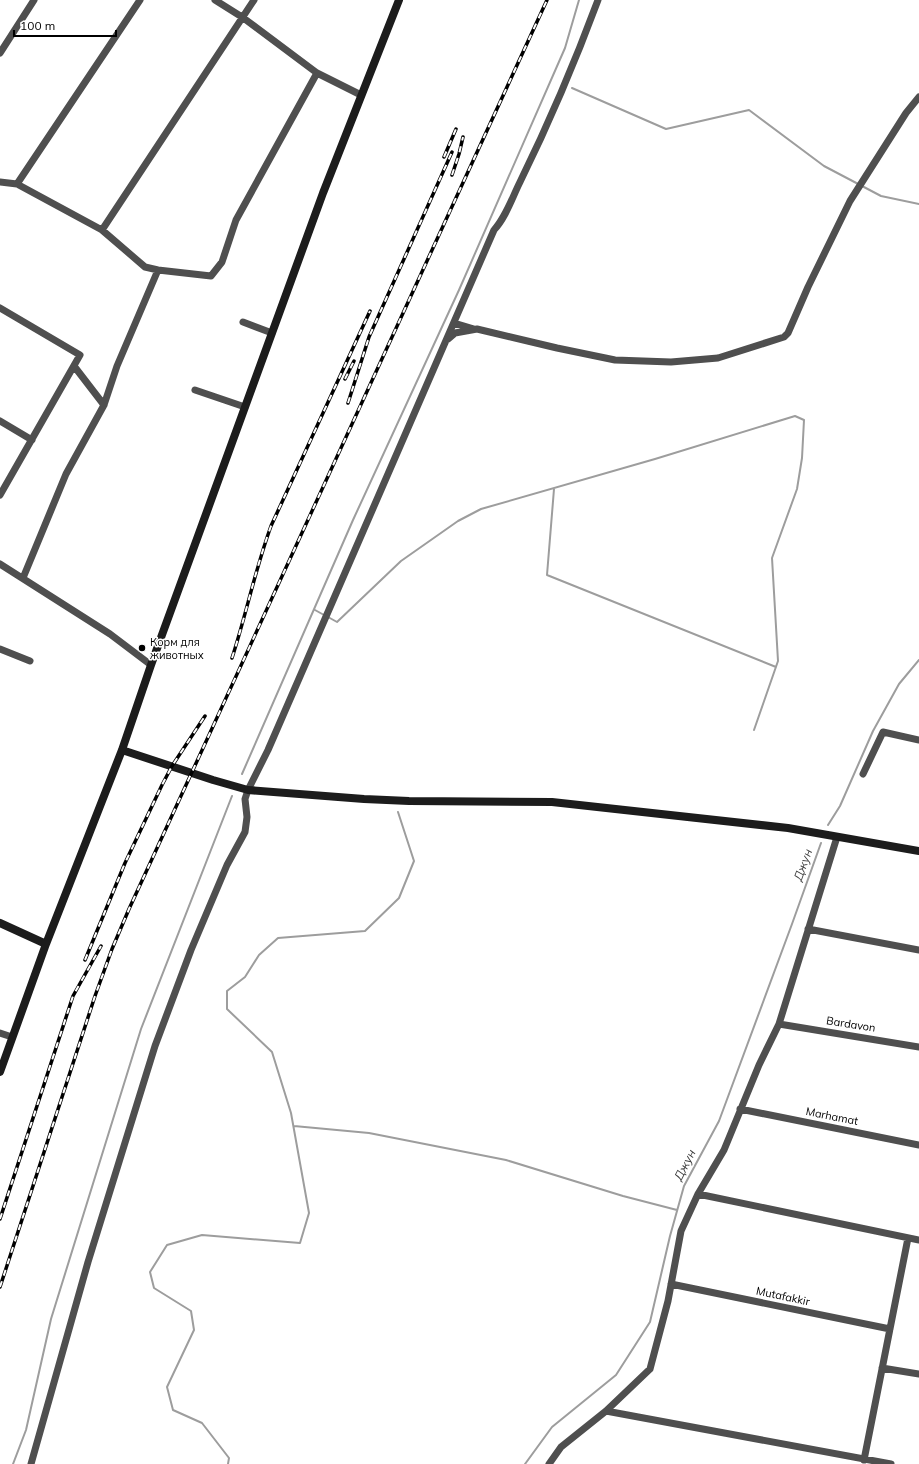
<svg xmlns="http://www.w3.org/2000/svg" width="919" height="1464" font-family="Mulish,sans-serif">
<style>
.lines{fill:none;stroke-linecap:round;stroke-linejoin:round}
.stream{stroke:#9d9d9d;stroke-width:2}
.minor{stroke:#4f4f4f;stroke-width:7}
.secondary{stroke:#1c1c1c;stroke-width:8}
.rail-casing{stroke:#000;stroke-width:3.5}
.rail{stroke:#fff;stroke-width:2;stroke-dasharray:6;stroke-linecap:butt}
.poi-dot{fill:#000;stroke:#fff;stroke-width:1.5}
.labels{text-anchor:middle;stroke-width:3;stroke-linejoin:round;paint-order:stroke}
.poi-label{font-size:11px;fill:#000;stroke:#fff;text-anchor:start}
.street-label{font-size:11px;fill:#000;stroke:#fff}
.water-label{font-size:12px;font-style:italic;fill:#3e3e3e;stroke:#fff}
</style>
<rect width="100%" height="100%" fill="#fff"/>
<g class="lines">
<path class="stream" d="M572,88L666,129L749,110L824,166L881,196L919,204
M554,489L547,575L776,667
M315,610L324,615
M328,617L337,622L401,561L458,521L481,509L655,459L795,416L804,420L802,458L797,489L772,558L778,661L754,730
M242,774L353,520L459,290L565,48L579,0
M828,825L840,806L873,731L899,684L919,660
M294,1126L369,1133L506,1160L623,1196L677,1210
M13,1464L26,1430L51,1319L141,1029L232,796
M228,1464L229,1458L202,1423L173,1410L167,1387L194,1330L191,1311L154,1288L150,1272L167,1245L202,1235L300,1243L309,1213L291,1113L272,1052L227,1009V991L245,977L259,955L278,938L365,931L399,898L414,861L398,812
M525,1464L552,1427L616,1375L650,1322L670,1236L684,1186L719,1121L792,924L821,843"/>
<path class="minor" d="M215,0L242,17L317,73L361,95
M0,53L34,0
M0,182L17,184L102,230L145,267L158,270L211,276L222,262L236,220L317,73
M17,184L140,0
M102,230L254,0
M0,308L80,355L0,495
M243,322L272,333
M454,323L474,329
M448,339L455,333L477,329L557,348L615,360L671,362L718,358L784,337L788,333L808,287L850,201L906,113L919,97
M74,366L104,405
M195,390L245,407
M0,421L32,440
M0,564L110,634L151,665
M23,578L66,474L104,405L117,366L158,270
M0,649L30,661
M863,774L883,732L919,740
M808,929L919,950
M779,1024L919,1047
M0,1033L12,1037
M740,1109L919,1145
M698,1194L919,1240
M671,1284L890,1329
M882,1368L919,1374
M606,1411L891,1464
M864,1460L908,1238
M31,1464L88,1262L155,1046L191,950L227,865L245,832L247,817L245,799L248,790L268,750L494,230C506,217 512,198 520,182C549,123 575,62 598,0
M549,1464L561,1447L606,1411L650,1369L668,1301L681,1231L698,1194L724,1150L759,1065L779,1024L837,837"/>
<path class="secondary" d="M122,750L213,780L248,790L364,799L409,801L552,802L788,828L919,851
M0,923L46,944
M0,1072L46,944L122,750L151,665L323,193L399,0"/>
<g class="rail-casing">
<path id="rail" d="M444,157L456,129
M452,175L459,154L463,137
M345,379L354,361
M348,403L369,337L452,152
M232,658C246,615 255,570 271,526L370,311
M85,960L125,863L162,785L172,766L205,716
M0,1219L73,996L101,946
M0,1287L95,996L112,949L129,909L547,0"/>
</g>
<use href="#rail" class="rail"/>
</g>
<circle class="poi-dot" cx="142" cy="648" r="4"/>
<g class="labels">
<g class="poi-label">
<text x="150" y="646">Корм для<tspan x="150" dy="13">животных</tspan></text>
</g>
<g class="street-label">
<text transform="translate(851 1024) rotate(9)" y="4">Bardavon</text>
<text transform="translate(832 1116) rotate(11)" y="4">Marhamat</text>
<text transform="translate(783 1296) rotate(12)" y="4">Mutafakkir</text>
</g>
<g class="water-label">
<text transform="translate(803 865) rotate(-70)" y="4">Джун</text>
<text transform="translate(685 1165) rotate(-63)" y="4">Джун</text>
</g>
</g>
<path d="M14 30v6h102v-6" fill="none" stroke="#000000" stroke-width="2"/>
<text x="20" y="30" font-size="12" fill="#000000" stroke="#ffffff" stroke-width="3" paint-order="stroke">100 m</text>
</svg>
